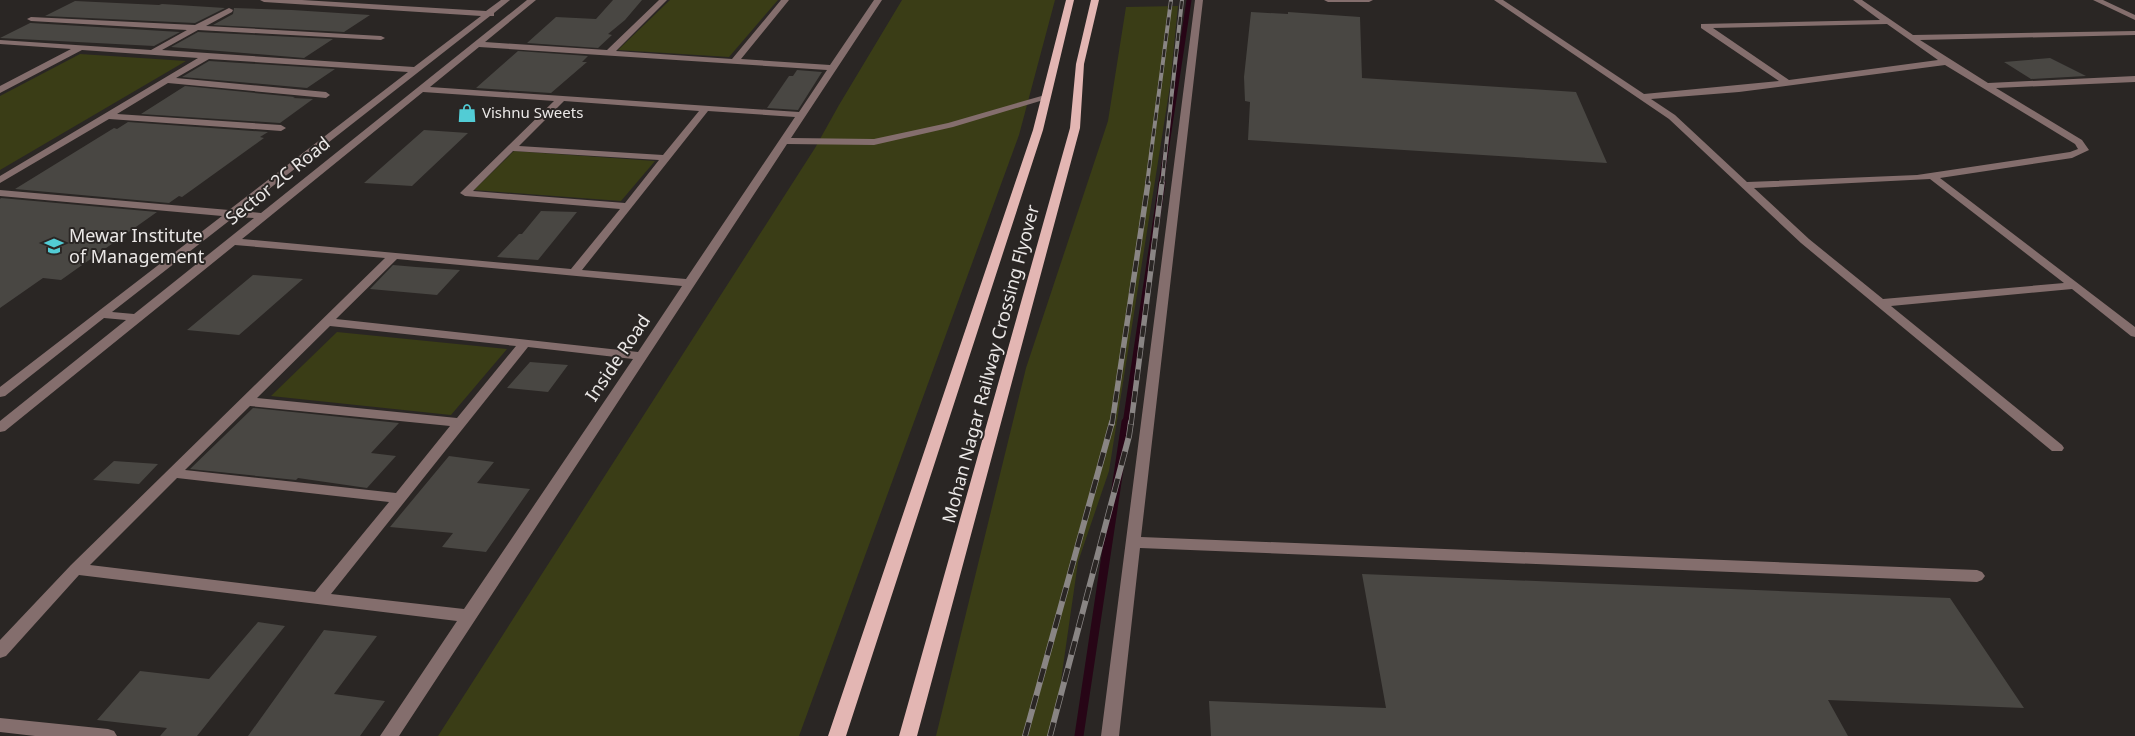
<svg xmlns="http://www.w3.org/2000/svg" width="2135" height="736" font-family="'Noto Sans',sans-serif">
<style>
.green{fill:#3a3d16}
.lines{fill:none;stroke-linecap:round;stroke-linejoin:round}
.stream-far2{stroke:#270516;stroke-width:5}
.stream-far1{stroke:#270516;stroke-width:7}
.stream{stroke:#270516;stroke-width:9}
.building{fill:#494743}
.minor{fill:#846e6d;fill-rule:evenodd}
.major{fill:#e3b6b3;fill-rule:evenodd}
.rail-far2-casing{stroke:#898584;stroke-width:4}
.rail-far1-casing{stroke:#898584;stroke-width:5.5}
.rail-casing{stroke:#898584;stroke-width:6}
.rail-far2{stroke:#2a2624;stroke-width:2.5;stroke-dasharray:8;stroke-linecap:butt}
.rail-far1{stroke:#2a2624;stroke-width:4;stroke-dasharray:11;stroke-linecap:butt}
.rail{stroke:#2a2624;stroke-width:4.5;stroke-dasharray:14;stroke-linecap:butt}
.labels{text-anchor:middle;stroke-width:4;stroke-linejoin:round;paint-order:stroke}
.far-poi-label{font-size:15px;fill:#ebe8e7;stroke:#2a2624;text-anchor:start}
.street-label{font-size:18px;fill:#ebe8e7;stroke:#2a2624}
.poi-label{font-size:18px;fill:#ebe8e7;stroke:#2a2624;text-anchor:start}
</style>
<rect width="100%" height="100%" fill="#2a2624"/>
<path class="green" d="M670,0H778L729,57L618,50Z
M902,0H1055L1019,135L799,736H438L815,148L839,105Z
M1178,6L1170,86L1109,471L1078,562L1053,736H936L1026,368L1108,121L1126,7Z
M80,54L186,61L0,170V96Z
M514,151L655,161L621,201L474,190Z
M337,332L507,349L451,415L271,396Z"/>
<g class="lines">
<path class="stream-far2" d="M1161,184L1189,0"/>
<path class="stream-far1" d="M1126,424L1162,183"/>
<path class="stream" d="M1079,736L1126,422"/>
</g>
<path class="building" d="M613,0H642L625,20L608,34L612,35L598,48L527,43L556,17L596,19Z
M75,1L159,5L162,4L225,8L195,23L45,16Z
M234,8L292,10L370,15L344,32L213,25L233,14Z
M1251,12L1288,14V12L1360,17L1362,78L1576,92L1607,163L1248,140L1250,102L1245,101L1244,77Z
M30,23H31L180,32L154,46L0,38Z
M198,32L333,39L304,58L171,47Z
M518,51L588,56L582,62H587L551,93L476,88Z
M2050,58L2086,76L2031,79L2004,62Z
M209,61L335,69L307,88L182,77Z
M797,70L822,72L798,110L767,108L789,76H793Z
M185,86L295,97L293,98L313,99L280,123L141,114Z
M128,122L268,132L260,137L264,138L182,197L179,196L169,203L15,189L114,128L117,129Z
M424,130L468,133L412,186L364,183Z
M0,199L1,198L157,212L61,280L43,278L0,308Z
M541,211L577,212L538,260L497,257L519,234H522Z
M393,265L416,267L460,270L437,295L370,289Z
M253,275L303,279L239,335L187,330Z
M530,362L568,365L548,392L507,388Z
M253,408L399,423L371,453L396,456L367,488L298,478L296,480L190,469Z
M449,456L494,462L477,483L530,489L486,552L442,547L453,533L390,527Z
M114,461L158,464L139,484L93,480Z
M1362,574L1950,598L2024,708L1828,700L1848,736H1211L1209,701L1386,708Z
M258,622L285,626L197,736H160L167,728L97,720L140,671L209,679Z
M324,630L377,636L334,694L385,701L360,736H248Z"/>
<g class="lines">
<path class="minor" d="M260,0H302L486,11L501,0H510L494,13V16H490L241,211L261,213L527,0H536L485,42L607,50L659,0H667L616,51L732,59L781,0H789L741,59L830,65L874,0H882L791,138L874,139L948,123L1045,95L1050,98L953,127L874,145L787,144L399,736H380L457,621L79,575L6,656L0,658V640L71,565L385,258L235,245L5,431L0,432V421L126,320L104,318L5,396L0,397V387L222,216L0,196V190L229,210L408,72L209,59L176,78L326,92L330,95L326,98L168,83L117,114L281,125L286,128L281,131L109,119L0,183V176L198,58L82,50L0,93V86L71,49L0,44V40L151,50L187,30L31,21L27,19L31,17L195,25L229,8L233,10L232,12L206,26L381,36L385,38L381,40L198,30L162,50L414,67L481,16L264,2ZM479,47L827,70L799,112L430,87ZM423,92L554,101L460,193L465,196L620,209L571,269L242,239ZM564,101L699,111L663,155L519,146ZM708,111L795,117L686,279L582,270ZM513,151L659,160L625,203L473,191ZM234,217L254,218L134,314L112,312ZM397,259L682,286L638,352L336,319ZM330,326L516,346L457,418L257,398ZM528,347L633,359L464,609L331,594ZM250,406L450,426L396,493L185,470ZM177,478L389,502L315,592L90,565Z
M1195,0H1203L1141,537L1977,570L1982,572L1985,576L1982,580L1977,582L1140,548L1119,736H1101Z
M1324,0H1373L1369,2H1328Z
M1494,0H1503L1644,94L1779,81L1701,28V24L1880,20L1853,0H1862L1913,35L2135,31V35L1920,40L1988,83L2135,76V82L1996,88L2082,140L2089,150L2072,158L1940,178L2135,327V337L2131,336L2072,289L1891,306L2062,445L2064,448L2062,451H2052L1801,243L1669,119ZM1887,24L1938,60L1789,80L1713,28ZM1945,65L2075,144L2078,149L2070,152L1917,175L1747,182L1675,115L1651,99L1739,92ZM1930,179L2064,283L1883,299L1809,239L1754,188Z
M2093,0H2103L2135,15V20Z
M0,718L108,729L114,731L117,736H35L0,732Z"/>
<path class="major" d="M1066,0H1074L1043,130L846,736H828L1033,130Z
M1091,0H1099L1084,64L1080,128L917,736H899L1070,128L1076,64Z"/>
<g class="rail-far2-casing">
<path id="rail-far2" d="M1147,184L1171,0
M1162,184L1182,0"/>
</g>
<g class="rail-far1-casing">
<path id="rail-far1" d="M1112,424L1148,183
M1131,424L1162,183"/>
</g>
<g class="rail-casing">
<path id="rail" d="M1025,736L1112,422
M1050,736L1129,436L1131,422"/>
</g>
<use href="#rail-far2" class="rail-far2"/>
<use href="#rail-far1" class="rail-far1"/>
<use href="#rail" class="rail"/>
</g>
<defs>
<g id="shop-bare" transform="scale(1.5)"><path d="M-5-2.5h2.3a2.7 3.5 0 0 1 5.4 0H5L5.5 6h-11ZM-1.5-2.5h3a1.5 2.3 0 0 0-3 0Z" fill="#52ccd5" stroke="#2a2624" stroke-width="2.5" paint-order="stroke"/></g>
<g id="university-bare" transform="scale(1.5)"><path d="M0-5L7-2L0 1L-7-2ZM-4 1L0 2.5L4 1V4Q0 6-4 4Z" fill="#52ccd5" stroke="#2a2624" stroke-width="2.5" paint-order="stroke"/></g>
</defs>
<g fill-rule="evenodd">
<use href="#shop-bare" x="467" y="113"/>
<use href="#university-bare" x="54" y="246"/>
</g>
<g class="labels">
<g class="far-poi-label">
<text x="482" y="118">Vishnu Sweets</text>
</g>
<g class="street-label">
<text transform="translate(278 181) rotate(-39)" y="6">Sector 2C Road</text>
<text transform="translate(618 358) rotate(-56)" y="6">Inside Road</text>
<text transform="translate(991 364) rotate(-75)" y="6">Mohan Nagar Railway Crossing Flyover</text>
</g>
<g class="poi-label">
<text x="69" y="242">Mewar Institute<tspan x="69" dy="21">of Management</tspan></text>
</g>
</g>
</svg>
